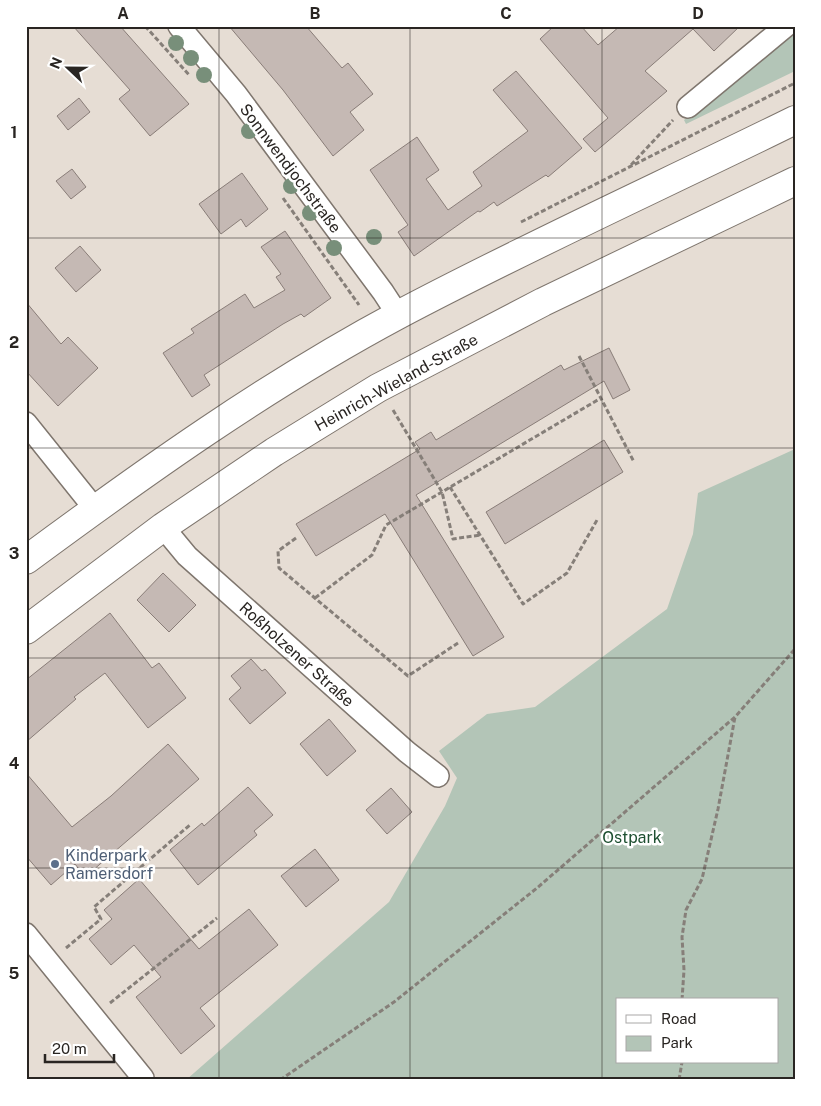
<svg xmlns="http://www.w3.org/2000/svg" width="821" height="1106" font-family="'Public Sans',sans-serif">
<style>
.green{fill:#b3c5b7;fill-rule:evenodd}
.building{fill:#c5b9b4;stroke:#897d78}
.lines{fill:none;stroke-linecap:round;stroke-linejoin:round}
.street-casing{stroke:#7f766e;stroke-width:24}
.secondary-casing{stroke:#7f766e;stroke-width:30}
.path{stroke:#867f79;stroke-width:3;stroke-dasharray:5 2.5;stroke-linecap:butt}
.street{stroke:#fff;stroke-width:21}
.secondary{stroke:#fff;stroke-width:28}
.tree{fill:#788f7a}
.grid{fill:none;stroke:#292522;stroke-width:1;stroke-opacity:0.55}
.service-dot{fill:#5c6f8a;stroke:#fff;stroke-width:2}
.labels{text-anchor:middle;stroke-width:5;stroke-linejoin:round;paint-order:stroke}
.street-label{font-size:16px;fill:#292522;stroke:#fff}
.park-label{font-size:16px;fill:#1e5031;stroke:#fff}
.service-label{font-size:16px;fill:#4e5e75;stroke:#fff;text-anchor:start}
.neatline{fill:none;stroke:#292522;stroke-width:2}
.grid-label{font-size:16px;text-anchor:middle;font-weight:bold;fill:#292522}
</style>
<rect width="100%" height="100%" fill="#e6ddd4"/>
<path class="green" d="M795,30V71L686,124L684,120Z
M795,449V1080H186L389,902L445,806L457,778L439,751L487,714L535,707L667,609L693,534L698,493ZM617,1000H777V1062H617Z"/>
<path class="building" d="M73,26H120L189,104L150,136L119,99L130,90Z
M229,26H306L342,68L348,63L373,94L350,112L364,130L333,156L283,90Z
M554,26H581L598,45L620,26H740L714,51L693,29L645,71L667,91L595,152L583,139L608,118L540,39Z
M516,71L582,148L548,177L546,175L497,206L494,202L480,212L478,211L414,256L398,232L408,225L370,170L417,137L439,170L426,179L448,210L482,186L473,172L528,131L493,90Z
M79,98L90,112L68,130L57,116Z
M72,169L86,187L71,199L56,181Z
M242,173L268,209L246,227L241,219L221,234L199,204Z
M285,231L331,298L304,317L301,314L283,324L204,375L210,385L192,397L163,353L194,333L191,329L245,294L254,308L285,290L276,277L281,274L261,247Z
M80,246L101,270L76,292L55,268Z
M26,302L61,344L68,337L98,368L58,406L26,371Z
M609,348L630,390L613,399L604,381L416,495L504,637L473,656L385,514L316,556L296,524L420,449L415,442L431,432L436,440L561,365L564,370Z
M604,440L623,472L505,544L486,512Z
M163,573L196,605L169,632L137,600Z
M110,613L152,668L159,663L186,698L148,728L105,673L74,697L76,699L26,742V680Z
M251,659L262,671L265,669L286,693L250,724L229,699L241,688L231,676Z
M329,719L356,751L327,776L300,744Z
M168,744L199,779L85,877L75,864L51,885L26,856V773L72,827L111,796Z
M248,787L273,815L254,831L257,835L198,885L170,850L202,823L204,826Z
M391,788L412,812L387,834L366,810Z
M315,849L339,880L306,907L281,876Z
M139,879L199,949L249,909L278,945L200,1008L215,1026L181,1054L136,997L161,977L134,945L111,965L89,939L112,919L104,910Z"/>
<g class="lines">
<g class="street-casing">
<path id="street" d="M179,26L236,94L383,292L398,315
M688,107L786,26
M26,423L95,509
M163,527L187,556L407,752L438,776
M26,934L143,1078"/>
</g>
<g class="secondary-casing">
<path id="secondary" d="M26,560C145,472 267,385 398,315C528,246 663,185 795,120
M26,630L163,527L274,452L378,388L543,302L795,181"/>
</g>
<path class="path" d="M145,26L190,76
M631,165L673,120
M283,198L359,305
M521,222L795,83
M579,356L634,462
M393,410L442,492L453,539L480,535
M450,487L523,604L567,573L597,520
M296,538L278,551L279,568L408,676L458,643
M315,598L372,555L386,525L601,398
M66,948L101,919L94,907L191,824
M682,1000L684,970L682,937L686,910L702,879L718,809L735,717
M110,1003L217,918
M280,1080L394,1002L537,888L735,717L795,649
M679,1080L682,1062"/>
<use href="#street" class="street"/>
<use href="#secondary" class="secondary"/>
</g>
<g class="tree">
<circle cx="176" cy="43" r="8"/>
<circle cx="191" cy="58" r="8"/>
<circle cx="204" cy="75" r="8"/>
<circle cx="249" cy="131" r="8"/>
<circle cx="291" cy="186" r="8"/>
<circle cx="310" cy="213" r="8"/>
<circle cx="374" cy="237" r="8"/>
<circle cx="334" cy="248" r="8"/>
</g>
<path class="grid" d="M219,26V1080M410,26V1080M602,26V1080M26,238H795M26,448H795M26,658H795M26,868H795"/>
<circle class="service-dot" cx="55" cy="864" r="5"/>
<g class="labels">
<g class="street-label">
<text transform="translate(291 168) rotate(53)" y="6">Sonnwendjochstraße</text>
<text transform="translate(396 382) rotate(-29)" y="6">Heinrich-Wieland-Straße</text>
<text transform="translate(297 654) rotate(42)" y="6">Roßholzener Straße</text>
</g>
<g class="park-label">
<text x="632" y="843">Ostpark</text>
</g>
<g class="service-label">
<text x="65" y="861">Kinderpark<tspan x="65" dy="18">Ramersdorf</tspan></text>
</g>
</g>
<rect width="821" height="1106" fill="none" stroke="#ffffff" stroke-width="55"/>
<rect x="616" y="998" width="162" height="65" fill="#ffffff" stroke="#a9a8a7"/>
<rect x="626" y="1015" width="25" height="8" fill="#ffffff" stroke="#a9a8a7"/>
<text x="661" y="1024" font-size="15" fill="#292522">Road</text>
<rect x="626" y="1036" width="25" height="15" fill="#b3c5b7" stroke="#a9a8a7"/>
<text x="661" y="1048" font-size="15" fill="#292522">Park</text>
<g transform="translate(68 68) rotate(292)" stroke="#ffffff" stroke-width="4" paint-order="stroke">
<path d="M0-4L9 19L0 12L-9 19Z" fill="#292522"/>
<text y="-8" font-size="14" font-weight="bold" text-anchor="middle" fill="#292522">N</text>
</g>
<path d="M45 1054v8h69v-8" fill="none" stroke="#292522" stroke-width="2.5"/>
<text x="52" y="1054" font-size="15" fill="#292522" stroke="#ffffff" stroke-width="4" paint-order="stroke">20 m</text>
<rect x="28" y="28" width="766" height="1050" class="neatline"/>
<g class="grid-label">
<text x="123" y="19">A</text>
<text x="315" y="19">B</text>
<text x="506" y="19">C</text>
<text x="698" y="19">D</text>
<text x="14" y="138">1</text>
<text x="14" y="348">2</text>
<text x="14" y="559">3</text>
<text x="14" y="769">4</text>
<text x="14" y="979">5</text>
</g>
</svg>
